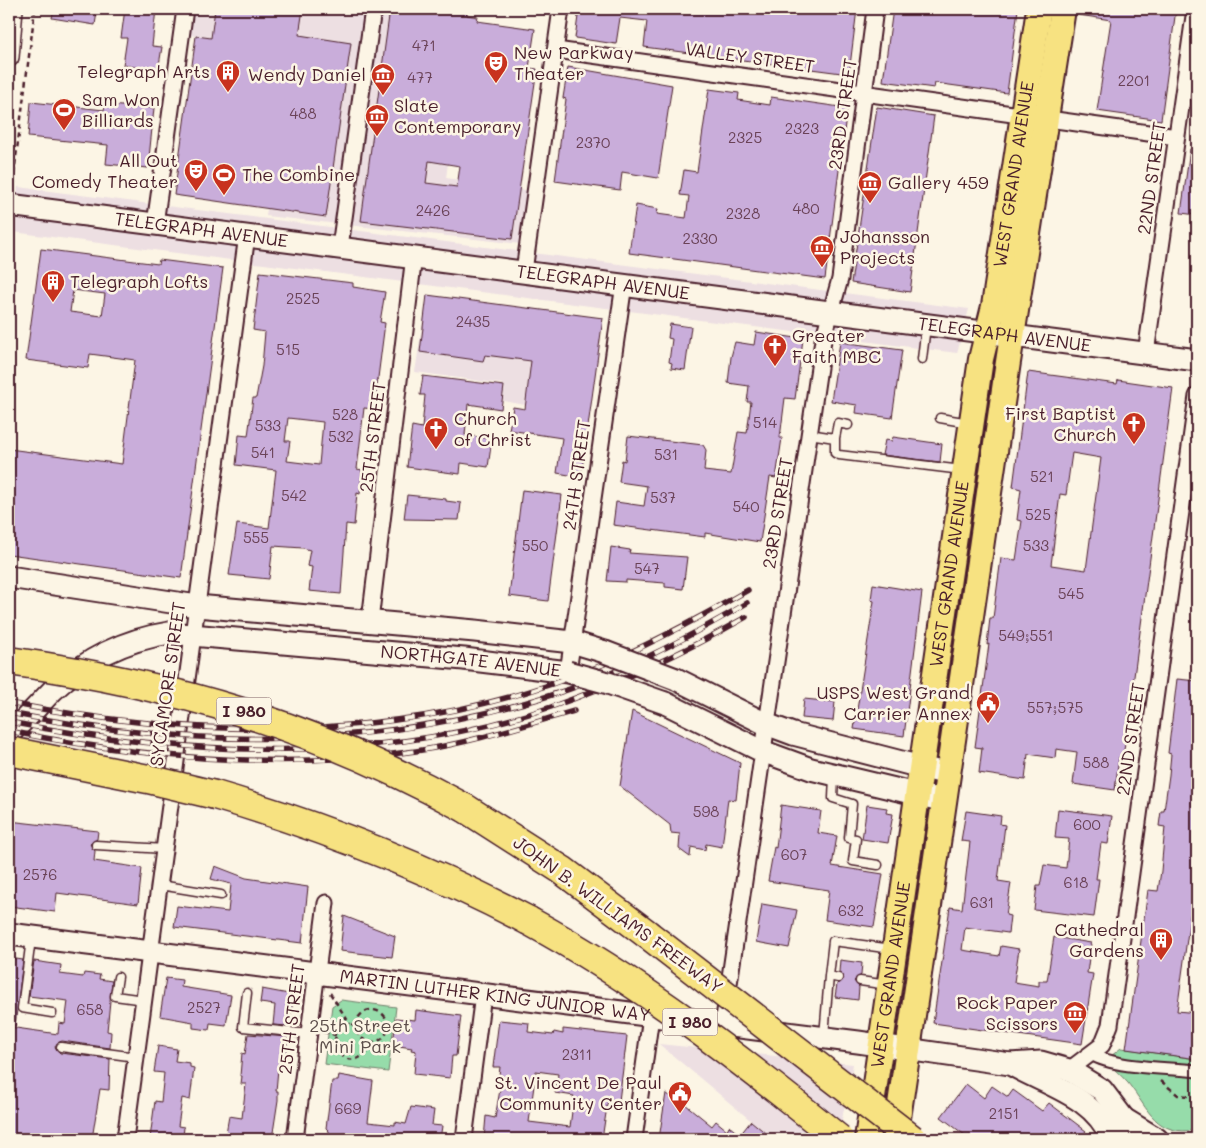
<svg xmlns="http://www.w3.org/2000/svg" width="1206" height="1148" font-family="Mali,sans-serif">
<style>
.built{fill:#eddfe2}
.green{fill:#96dcaa;stroke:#707e6a}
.building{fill:#c9adda;stroke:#4a1f2b;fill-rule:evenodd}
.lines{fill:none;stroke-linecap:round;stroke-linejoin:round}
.service-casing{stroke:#4a1f2b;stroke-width:11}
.pedestrian-casing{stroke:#4a1f2b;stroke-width:15}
.minor-casing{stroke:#4a1f2b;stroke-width:19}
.tertiary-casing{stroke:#4a1f2b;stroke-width:22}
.secondary-casing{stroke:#4a1f2b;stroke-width:25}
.primary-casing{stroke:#4a1f2b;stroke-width:28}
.motorway-casing{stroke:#4a1f2b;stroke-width:31}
.path{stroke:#4a1f2b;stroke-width:2.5;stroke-dasharray:5 4;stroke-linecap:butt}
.service{stroke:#fcf5e5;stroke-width:8}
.pedestrian{stroke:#fcf5e5;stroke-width:11}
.minor{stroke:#fcf5e5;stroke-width:15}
.tertiary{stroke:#fcf5e5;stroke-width:19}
.secondary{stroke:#fcf5e5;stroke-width:21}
.primary{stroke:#f7e281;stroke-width:24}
.motorway{stroke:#f7e281;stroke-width:28}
.rail-casing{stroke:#4a1f2b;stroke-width:5.5}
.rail{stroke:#fcf5e5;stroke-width:4;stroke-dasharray:11;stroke-linecap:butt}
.secondary-bridge-casing{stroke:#4a1f2b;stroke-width:25;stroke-linecap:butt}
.motorway-bridge-casing{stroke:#4a1f2b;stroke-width:31;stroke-linecap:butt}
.secondary-bridge{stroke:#fcf5e5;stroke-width:21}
.motorway-bridge{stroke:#f7e281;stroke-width:28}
.labels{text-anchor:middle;stroke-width:5;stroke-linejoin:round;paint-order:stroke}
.number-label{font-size:15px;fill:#6a4257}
.shield{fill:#fcf5e5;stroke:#7f5f63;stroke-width:1}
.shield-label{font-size:16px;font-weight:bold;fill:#4a1f2b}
.poi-label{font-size:18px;fill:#4a1f2b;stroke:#fcf5e5;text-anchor:start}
.street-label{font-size:18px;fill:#4a1f2b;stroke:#fcf5e5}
.park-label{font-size:18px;fill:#5d4e4b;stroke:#fcf5e5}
</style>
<rect width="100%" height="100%" fill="#fcf5e5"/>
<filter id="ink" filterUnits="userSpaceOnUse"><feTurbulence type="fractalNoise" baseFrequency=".02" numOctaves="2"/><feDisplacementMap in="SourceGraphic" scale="10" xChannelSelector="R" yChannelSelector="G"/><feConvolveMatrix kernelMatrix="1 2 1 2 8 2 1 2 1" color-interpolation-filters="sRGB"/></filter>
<g filter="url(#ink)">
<path class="built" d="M193,9H469L446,178L530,191L521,244L266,216L276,144L274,47L189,35Z
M18,187L969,309L957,353L13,232Z
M427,295L539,309L525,405L503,401L502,384L415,372Z
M659,1044L853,1064L838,1139H773Z"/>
<path class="green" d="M341,1000L396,1007L388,1072L324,1064L332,1006Z
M1121,1048L1197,1059V1130C1155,1136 1150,1111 1128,1083C1121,1075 1113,1068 1105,1061Z"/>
<path class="building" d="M54,9L97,12L95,25L52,18Z
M125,9H156L152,46L162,47L158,71L123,65L127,38H121Z
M215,9H303L299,35L351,43L326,217L174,195L196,36L211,38Z
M390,9H441L467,12V15L478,17L477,21L535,29L529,68L537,69L512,239L361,221ZM429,161L460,166L457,187L426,183Z
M579,9H857L849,74L644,47L647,21L620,18L616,44L575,38Z
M893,9H1018L1007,93L935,83L934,88L883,81Z
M1080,9H1176L1161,120L1097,111L1111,20L1079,15Z
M568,67L672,85L658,178L622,172L620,190L555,181L566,99L563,98Z
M709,89L739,93L738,100L770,105L771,97L847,108L825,279L629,253L636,205L658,209L657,214L686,218L689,196L680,195L684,170L697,172Z
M31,102L104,110L105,105L154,108L148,168L106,164L108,145L28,137Z
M877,107L934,116L910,292L851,283Z
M1190,149L1197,150V215L1181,213Z
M41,249L158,264L159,260L223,268L181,578L9,554V449L122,464L135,360L90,354L88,368L26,360ZM73,290L105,294L102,316L70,312Z
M260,272L353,283V287L385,292L380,322L385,323L374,409L364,408L357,469L362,470L360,494L357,493L354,525L346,524L341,594L309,591L312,567L307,566L310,550L303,548L273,546L269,579L229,575L237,524L269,528L276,470L236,465L239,435L248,436L253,398H256L262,366L265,332L253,330ZM288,418L323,422L319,465L287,461L290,441H285Z
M427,295L603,318L581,477L557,473L562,438L509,430L513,407L525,409L531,361L485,355L483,361L420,352Z
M670,324L691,327L685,370L671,368L672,363L669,362L672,339L668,338Z
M756,332L803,339L795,399L785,398L780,438H782L776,478L770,477L760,542L705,533V537L613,525L616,502L644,506L647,486L619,482L622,460L625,461L628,436L703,445L706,450L704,471L731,474L738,432L747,433L751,402H747L749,386L728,383L731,357L735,342L754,345Z
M840,342L902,350L892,418L856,413L857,405L831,401Z
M1028,372L1117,384L1118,380L1173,388L1123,758L1119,757L1115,790L1073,784L1077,752L1056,749L1055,758L1028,754L1025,780L979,773L982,748L975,747L989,644L987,645L990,618H993L1001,558L1016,560L1022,521L1017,520L1021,489L1013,487ZM1072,453L1101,458L1086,570L1051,565L1060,494L1066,495Z
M423,376L504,386L501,409L468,404L465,435L492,439L488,467L461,463L460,474L407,467L412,426L422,428L425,395H420Z
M893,437L942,444L940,462L882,455L885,440L892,441Z
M522,490L562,495L548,601L509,596Z
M407,495L446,499V501L461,503L459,520L404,519Z
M611,547L630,550L629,553L687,557L683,589L665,587V583L626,580V582L607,581Z
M873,584L922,592L904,736L854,729L874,601L871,600Z
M1177,679L1197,681V904L1196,911L1191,910L1177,1011L1197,1013V1059L1126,1049L1148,890L1158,891L1161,871L1165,827L1159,826L1161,811H1164L1169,775L1171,754L1168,753Z
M804,699L835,702L833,721L802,718Z
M632,711L740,763L736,800L728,799L722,847L706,844L705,850L691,847L690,857L679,849L680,834L671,833L670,825L620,786Z
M781,805L821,811L818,833L837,836L832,866L883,874L874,927L825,920L829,890L768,881L774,847L776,848Z
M867,805L887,808L886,813L893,814L888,843L862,839Z
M1058,809L1112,816L1108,844L1101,843L1096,879H1099L1094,917L1034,910L1037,886H1040L1044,865L1066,868L1069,839L1055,838Z
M966,811L1001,816L1000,824L1005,825L998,881L1011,883L1006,915L1010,916L1008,933L965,927L962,950L999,956L1001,946L1019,949L1014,982L1039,986V981H1047L1054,937L1091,943L1087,973L1093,974L1082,1044L933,1023L950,907L962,909L970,842L961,841Z
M9,821L98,831L97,839L90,844L95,851L94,861L142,868L138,904L57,893L55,912L9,906Z
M215,866L246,878L308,887L302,943L174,927L177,906L228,912L231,884L211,879Z
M762,904L797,910L789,948L756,942Z
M344,916L395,936L392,957L340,951Z
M9,958L23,960L15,1026H9Z
M840,960L862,963L861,975L854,981L859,987L858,1000L835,997L837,984L844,979L839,972Z
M34,961L61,965L60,974L83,977L84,973L100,975L99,979L112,981L107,1031L111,1032L110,1048L62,1041L57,1043L55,1047L60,1053L110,1059L109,1090L100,1089L92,1139H9V1027L58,1034L59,1023L65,1024L68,1001L29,996Z
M166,978L182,980L181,987L231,995L226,1025L210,1023L209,1030L193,1028V1022L160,1016Z
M262,989L294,995L289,1026L273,1025L275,1005L260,1003Z
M416,1010L461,1016L456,1056H452L450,1078L414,1074L416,1051L411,1050L412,1048L393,1045L396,1018L415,1020Z
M499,1020L529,1023L528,1032L553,1035L554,1032L563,1034V1029L627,1036L619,1101L608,1100L602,1139H484L486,1116L495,1118L501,1084L498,1083L500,1067H493ZM536,1071L558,1074L555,1093L574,1096L570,1127L529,1122Z
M248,1034L288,1037L285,1059L280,1058L278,1069L276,1091H278V1100L272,1139H225L229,1116L242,1118L246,1084H241L242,1076H240L242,1053L245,1054Z
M158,1046L177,1049L175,1061L190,1063V1067L194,1068L190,1100L182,1098L178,1126L184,1127L183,1137H177V1139L150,1138L155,1101L161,1102L164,1073L154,1072Z
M339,1075L373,1081L368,1122L395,1125V1122L406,1124L411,1107L434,1110L432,1125L442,1126L440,1139H409L378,1136V1138L360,1139L334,1138L335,1135L329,1134V1131L326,1128L332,1081H338Z
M966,1084L984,1098L992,1086L1008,1097L1013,1090L1042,1111L1049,1103L1086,1131L1079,1139H970L941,1117Z
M666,1093L683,1107L685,1104L712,1126L716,1121L727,1130L729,1126L740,1135L751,1121L773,1139H659Z"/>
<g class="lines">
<g class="service-casing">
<path id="service" d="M922,359L926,326
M940,418L969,423
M809,434L835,438L838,423L848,425
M835,438V453L839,455L962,470
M834,777L833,798L852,804L849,838L856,839L853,861L878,865
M96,845L165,849
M160,885L221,895
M31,939L22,1008L52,1013
M118,977L115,996L144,1000
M838,978L829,976L833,941L892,949
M860,981L888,985
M247,993L243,1027L309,1034
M824,1036L829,976
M61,1047L136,1057"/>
</g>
<g class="pedestrian-casing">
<path id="pedestrian" d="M1092,1054C1112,1068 1171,1068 1197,1071"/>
</g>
<g class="minor-casing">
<path id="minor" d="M556,50L1177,137
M155,224L185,9
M340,247L373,9
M524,271L561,9
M1146,353L1195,9
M370,621L414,256
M568,672L624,284
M723,1025L823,340L840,279L875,9
M1069,1070L1102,1045L1110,1025L1197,396
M125,1139L247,235
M295,1139L326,903
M464,1139L483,995
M634,1139L651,1016"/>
</g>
<g class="tertiary-casing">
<path id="tertiary" d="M9,57L13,9"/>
</g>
<g class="secondary-casing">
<g id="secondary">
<path id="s1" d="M9,205L1197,360"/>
<path d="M9,577L197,606L475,631L572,642L605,652"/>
<path d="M676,679L766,724L793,734L948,774"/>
<path d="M665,703L762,751L811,769L945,801"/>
<path id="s2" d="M9,733C25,721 39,704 53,690C87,658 124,640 169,633L464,659L568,672"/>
<path id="s3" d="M9,934L858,1042L1010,1064L1041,1062L1069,1070L1102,1090L1124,1119L1134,1139"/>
<path d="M1010,1064C1048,1086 1093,1095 1112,1139"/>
<path d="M1124,1119L1157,1139"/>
</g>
</g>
<g class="primary-casing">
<g id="primary">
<path id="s4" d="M867,1139L981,359L994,306L1039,9"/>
<path d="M895,1139L1008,362L1063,9"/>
</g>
</g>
<g class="motorway-casing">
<path id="motorway" d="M215,795C324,827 428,868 529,921
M465,808L562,870L647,934"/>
</g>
<path class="path" d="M15,183L14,173L35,9
M330,993L350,1024
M356 1026a16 16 0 1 1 32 0a16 16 0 1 1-32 0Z
M357,1025C317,1021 339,1080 367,1052L369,1041
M323,1032L336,1035
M1161,1081L1178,1095L1197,1097
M1193,1098V1130L1196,1139"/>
<use href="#service" class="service"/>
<use href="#pedestrian" class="pedestrian"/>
<use href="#minor" class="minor"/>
<use href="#tertiary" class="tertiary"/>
<use href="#secondary" class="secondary"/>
<use href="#primary" class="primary"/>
<use href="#motorway" class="motorway"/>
<g class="rail-casing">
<path id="rail" d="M9,703C203,740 411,744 597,667C650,645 699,618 748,590
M9,713C192,748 365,751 545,697C616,676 684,640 747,603
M9,722C187,756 377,766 551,707C619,683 683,653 746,617
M9,731C142,758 281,771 416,751C470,743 522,726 574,711"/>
</g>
<use href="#rail" class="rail"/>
<g class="secondary-bridge-casing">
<path id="secondary-bridge" d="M605,652L676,679
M568,672L608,683L665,703"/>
</g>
<g class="motorway-bridge-casing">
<path id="motorway-bridge" d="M9,661C178,685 315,726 465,808
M9,751L148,779L215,795
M529,921C641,982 740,1059 839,1139
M647,934L912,1139"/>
</g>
<use href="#secondary-bridge" class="secondary-bridge"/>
<use href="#motorway-bridge" class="motorway-bridge"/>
</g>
</g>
<defs>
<g id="theatre-pin" transform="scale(1.25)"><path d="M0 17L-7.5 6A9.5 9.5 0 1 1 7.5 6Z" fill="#c8321e" stroke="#fcf5e5"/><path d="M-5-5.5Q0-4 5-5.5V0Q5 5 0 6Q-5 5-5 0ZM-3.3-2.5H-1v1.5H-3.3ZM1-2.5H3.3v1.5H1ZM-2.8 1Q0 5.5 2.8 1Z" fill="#fff"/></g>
<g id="building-pin" transform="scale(1.25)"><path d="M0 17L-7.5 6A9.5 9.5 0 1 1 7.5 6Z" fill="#c8321e" stroke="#fcf5e5"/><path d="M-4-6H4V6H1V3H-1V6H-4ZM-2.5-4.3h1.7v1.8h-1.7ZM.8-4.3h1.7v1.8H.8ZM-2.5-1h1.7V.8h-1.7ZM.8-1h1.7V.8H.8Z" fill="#fff"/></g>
<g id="museum-pin" transform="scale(1.25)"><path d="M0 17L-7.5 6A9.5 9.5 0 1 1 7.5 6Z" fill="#c8321e" stroke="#fcf5e5"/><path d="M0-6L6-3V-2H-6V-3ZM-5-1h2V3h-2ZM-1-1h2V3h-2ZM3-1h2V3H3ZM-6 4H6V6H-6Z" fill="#fff"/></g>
<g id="stadium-pin" transform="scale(1.25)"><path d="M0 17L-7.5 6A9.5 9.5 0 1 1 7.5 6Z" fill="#c8321e" stroke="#fcf5e5"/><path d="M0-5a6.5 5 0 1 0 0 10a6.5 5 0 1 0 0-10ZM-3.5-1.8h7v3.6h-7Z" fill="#fff"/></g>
<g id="church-pin" transform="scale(1.25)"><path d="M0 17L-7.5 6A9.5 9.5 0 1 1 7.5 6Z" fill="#c8321e" stroke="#fcf5e5"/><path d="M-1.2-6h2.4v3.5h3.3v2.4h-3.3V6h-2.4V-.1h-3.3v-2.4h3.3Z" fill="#fff"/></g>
<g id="civic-pin" transform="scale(1.25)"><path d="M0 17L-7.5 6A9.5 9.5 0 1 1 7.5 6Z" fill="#c8321e" stroke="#fcf5e5"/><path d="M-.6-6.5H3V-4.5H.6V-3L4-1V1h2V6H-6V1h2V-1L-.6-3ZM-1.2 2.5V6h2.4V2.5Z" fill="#fff"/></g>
</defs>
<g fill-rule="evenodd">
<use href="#theatre-pin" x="496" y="63"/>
<use href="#building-pin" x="228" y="72"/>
<use href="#museum-pin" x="383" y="75"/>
<use href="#stadium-pin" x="64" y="110"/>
<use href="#museum-pin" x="377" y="116"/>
<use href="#theatre-pin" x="196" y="171"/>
<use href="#stadium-pin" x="224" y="175"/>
<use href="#museum-pin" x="870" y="183"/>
<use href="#museum-pin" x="822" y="247"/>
<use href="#building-pin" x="53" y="282"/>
<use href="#church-pin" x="775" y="346"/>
<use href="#church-pin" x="1134" y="424"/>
<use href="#church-pin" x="436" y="429"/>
<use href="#civic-pin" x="988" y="703"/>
<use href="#building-pin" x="1161" y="940"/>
<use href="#museum-pin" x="1075" y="1013"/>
<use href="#civic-pin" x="680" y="1093"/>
</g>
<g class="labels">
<g class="number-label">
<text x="424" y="51">471</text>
<text x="420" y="83">477</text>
<text x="1134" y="86">2201</text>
<text x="303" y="119">488</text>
<text x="802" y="134">2323</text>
<text x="745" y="143">2325</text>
<text x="593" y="148">2370</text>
<text x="806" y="214">480</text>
<text x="433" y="216">2426</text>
<text x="743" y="219">2328</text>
<text x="700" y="244">2330</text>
<text x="303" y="304">2525</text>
<text x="473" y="327">2435</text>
<text x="288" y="355">515</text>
<text x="345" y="420">528</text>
<text x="765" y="428">514</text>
<text x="268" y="431">533</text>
<text x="341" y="442">532</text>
<text x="263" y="458">541</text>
<text x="666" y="460">531</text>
<text x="1042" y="482">521</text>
<text x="294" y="501">542</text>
<text x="663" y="503">537</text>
<text x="746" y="512">540</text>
<text x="1038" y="520">525</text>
<text x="256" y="543">555</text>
<text x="535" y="551">550</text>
<text x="1036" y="551">533</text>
<text x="647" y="574">547</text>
<text x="1071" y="599">545</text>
<text x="1026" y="641">549;551</text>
<text x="1055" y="713">557;575</text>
<text x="1096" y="768">588</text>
<text x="706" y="817">598</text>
<text x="1087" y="830">600</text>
<text x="794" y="860">607</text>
<text x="40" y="880">2576</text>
<text x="1076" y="888">618</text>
<text x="982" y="908">631</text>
<text x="851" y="916">632</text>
<text x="204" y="1013">2527</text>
<text x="90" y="1015">658</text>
<text x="577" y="1060">2311</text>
<text x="348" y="1114">669</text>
<text x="1004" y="1119">2151</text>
</g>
<g class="shield">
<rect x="216.5" y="697.5" width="55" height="27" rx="4"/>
<rect x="662.5" y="1008.5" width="55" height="27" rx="4"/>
</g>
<g class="shield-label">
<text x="244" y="717">I 980</text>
<text x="690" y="1028">I 980</text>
</g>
<g class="poi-label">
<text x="514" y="59">New Parkway<tspan x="514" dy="21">Theater</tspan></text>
<text x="210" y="78" text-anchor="end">Telegraph Arts</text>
<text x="366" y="81" text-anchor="end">Wendy Daniel</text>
<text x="82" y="106">Sam Won<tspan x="82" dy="21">Billiards</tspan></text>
<text x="394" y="112">Slate<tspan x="394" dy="21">Contemporary</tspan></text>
<text x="178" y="167" text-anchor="end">All Out<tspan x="178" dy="21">Comedy Theater</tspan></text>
<text x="242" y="181">The Combine</text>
<text x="888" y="189">Gallery 459</text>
<text x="840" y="243">Johansson<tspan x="840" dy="21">Projects</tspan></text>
<text x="70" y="288">Telegraph Lofts</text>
<text x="792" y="342">Greater<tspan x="792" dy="21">Faith MBC</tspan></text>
<text x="1116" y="420" text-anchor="end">First Baptist<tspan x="1116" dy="21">Church</tspan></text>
<text x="454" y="425">Church<tspan x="454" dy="21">of Christ</tspan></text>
<text x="970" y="699" text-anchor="end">USPS West Grand<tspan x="970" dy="21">Carrier Annex</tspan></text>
<text x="1144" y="936" text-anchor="end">Cathedral<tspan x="1144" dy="21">Gardens</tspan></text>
<text x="1058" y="1009" text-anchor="end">Rock Paper<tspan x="1058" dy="21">Scissors</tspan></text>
<text x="662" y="1089" text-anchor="end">St. Vincent De Paul<tspan x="662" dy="21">Community Center</tspan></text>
</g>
<g class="street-label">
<text transform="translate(750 58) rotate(8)" y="6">VALLEY STREET</text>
<text transform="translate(843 114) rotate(-82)" y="6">23RD STREET</text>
<text dy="6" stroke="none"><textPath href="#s4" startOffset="976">WEST GRAND AVENUE</textPath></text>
<text transform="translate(1152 178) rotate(-82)" y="6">22ND STREET</text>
<text dy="6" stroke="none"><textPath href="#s1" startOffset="194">TELEGRAPH AVENUE</textPath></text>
<text dy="6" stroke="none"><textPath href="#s1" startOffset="599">TELEGRAPH AVENUE</textPath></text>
<text dy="6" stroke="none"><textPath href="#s1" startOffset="1004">TELEGRAPH AVENUE</textPath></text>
<text transform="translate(373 437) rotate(-83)" y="6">25TH STREET</text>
<text transform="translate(577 475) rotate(-82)" y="6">24TH STREET</text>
<text transform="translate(778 513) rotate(-81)" y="6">23RD STREET</text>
<text dy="6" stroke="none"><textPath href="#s4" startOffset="571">WEST GRAND AVENUE</textPath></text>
<text dy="6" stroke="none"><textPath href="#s2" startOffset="496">NORTHGATE AVENUE</textPath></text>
<text transform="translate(168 684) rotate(-82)" y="6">SYCAMORE STREET</text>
<text transform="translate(1131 739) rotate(-82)" y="6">22ND STREET</text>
<text transform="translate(618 915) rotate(36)" y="6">JOHN B. WILLIAMS FREEWAY</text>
<text dy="6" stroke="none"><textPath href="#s4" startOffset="166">WEST GRAND AVENUE</textPath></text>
<text dy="6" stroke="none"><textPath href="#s3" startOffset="490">MARTIN LUTHER KING JUNIOR WAY</textPath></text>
<text transform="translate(292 1019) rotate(-83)" y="6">25TH STREET</text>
</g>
<g class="park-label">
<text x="360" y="1032">25th Street<tspan x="360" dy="21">Mini Park</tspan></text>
</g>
</g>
<rect width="1206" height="1148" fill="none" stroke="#fcf5e5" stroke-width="30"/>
<rect x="15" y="15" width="1176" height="1118" fill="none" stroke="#4a1f2b" stroke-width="2" filter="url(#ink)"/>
</svg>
